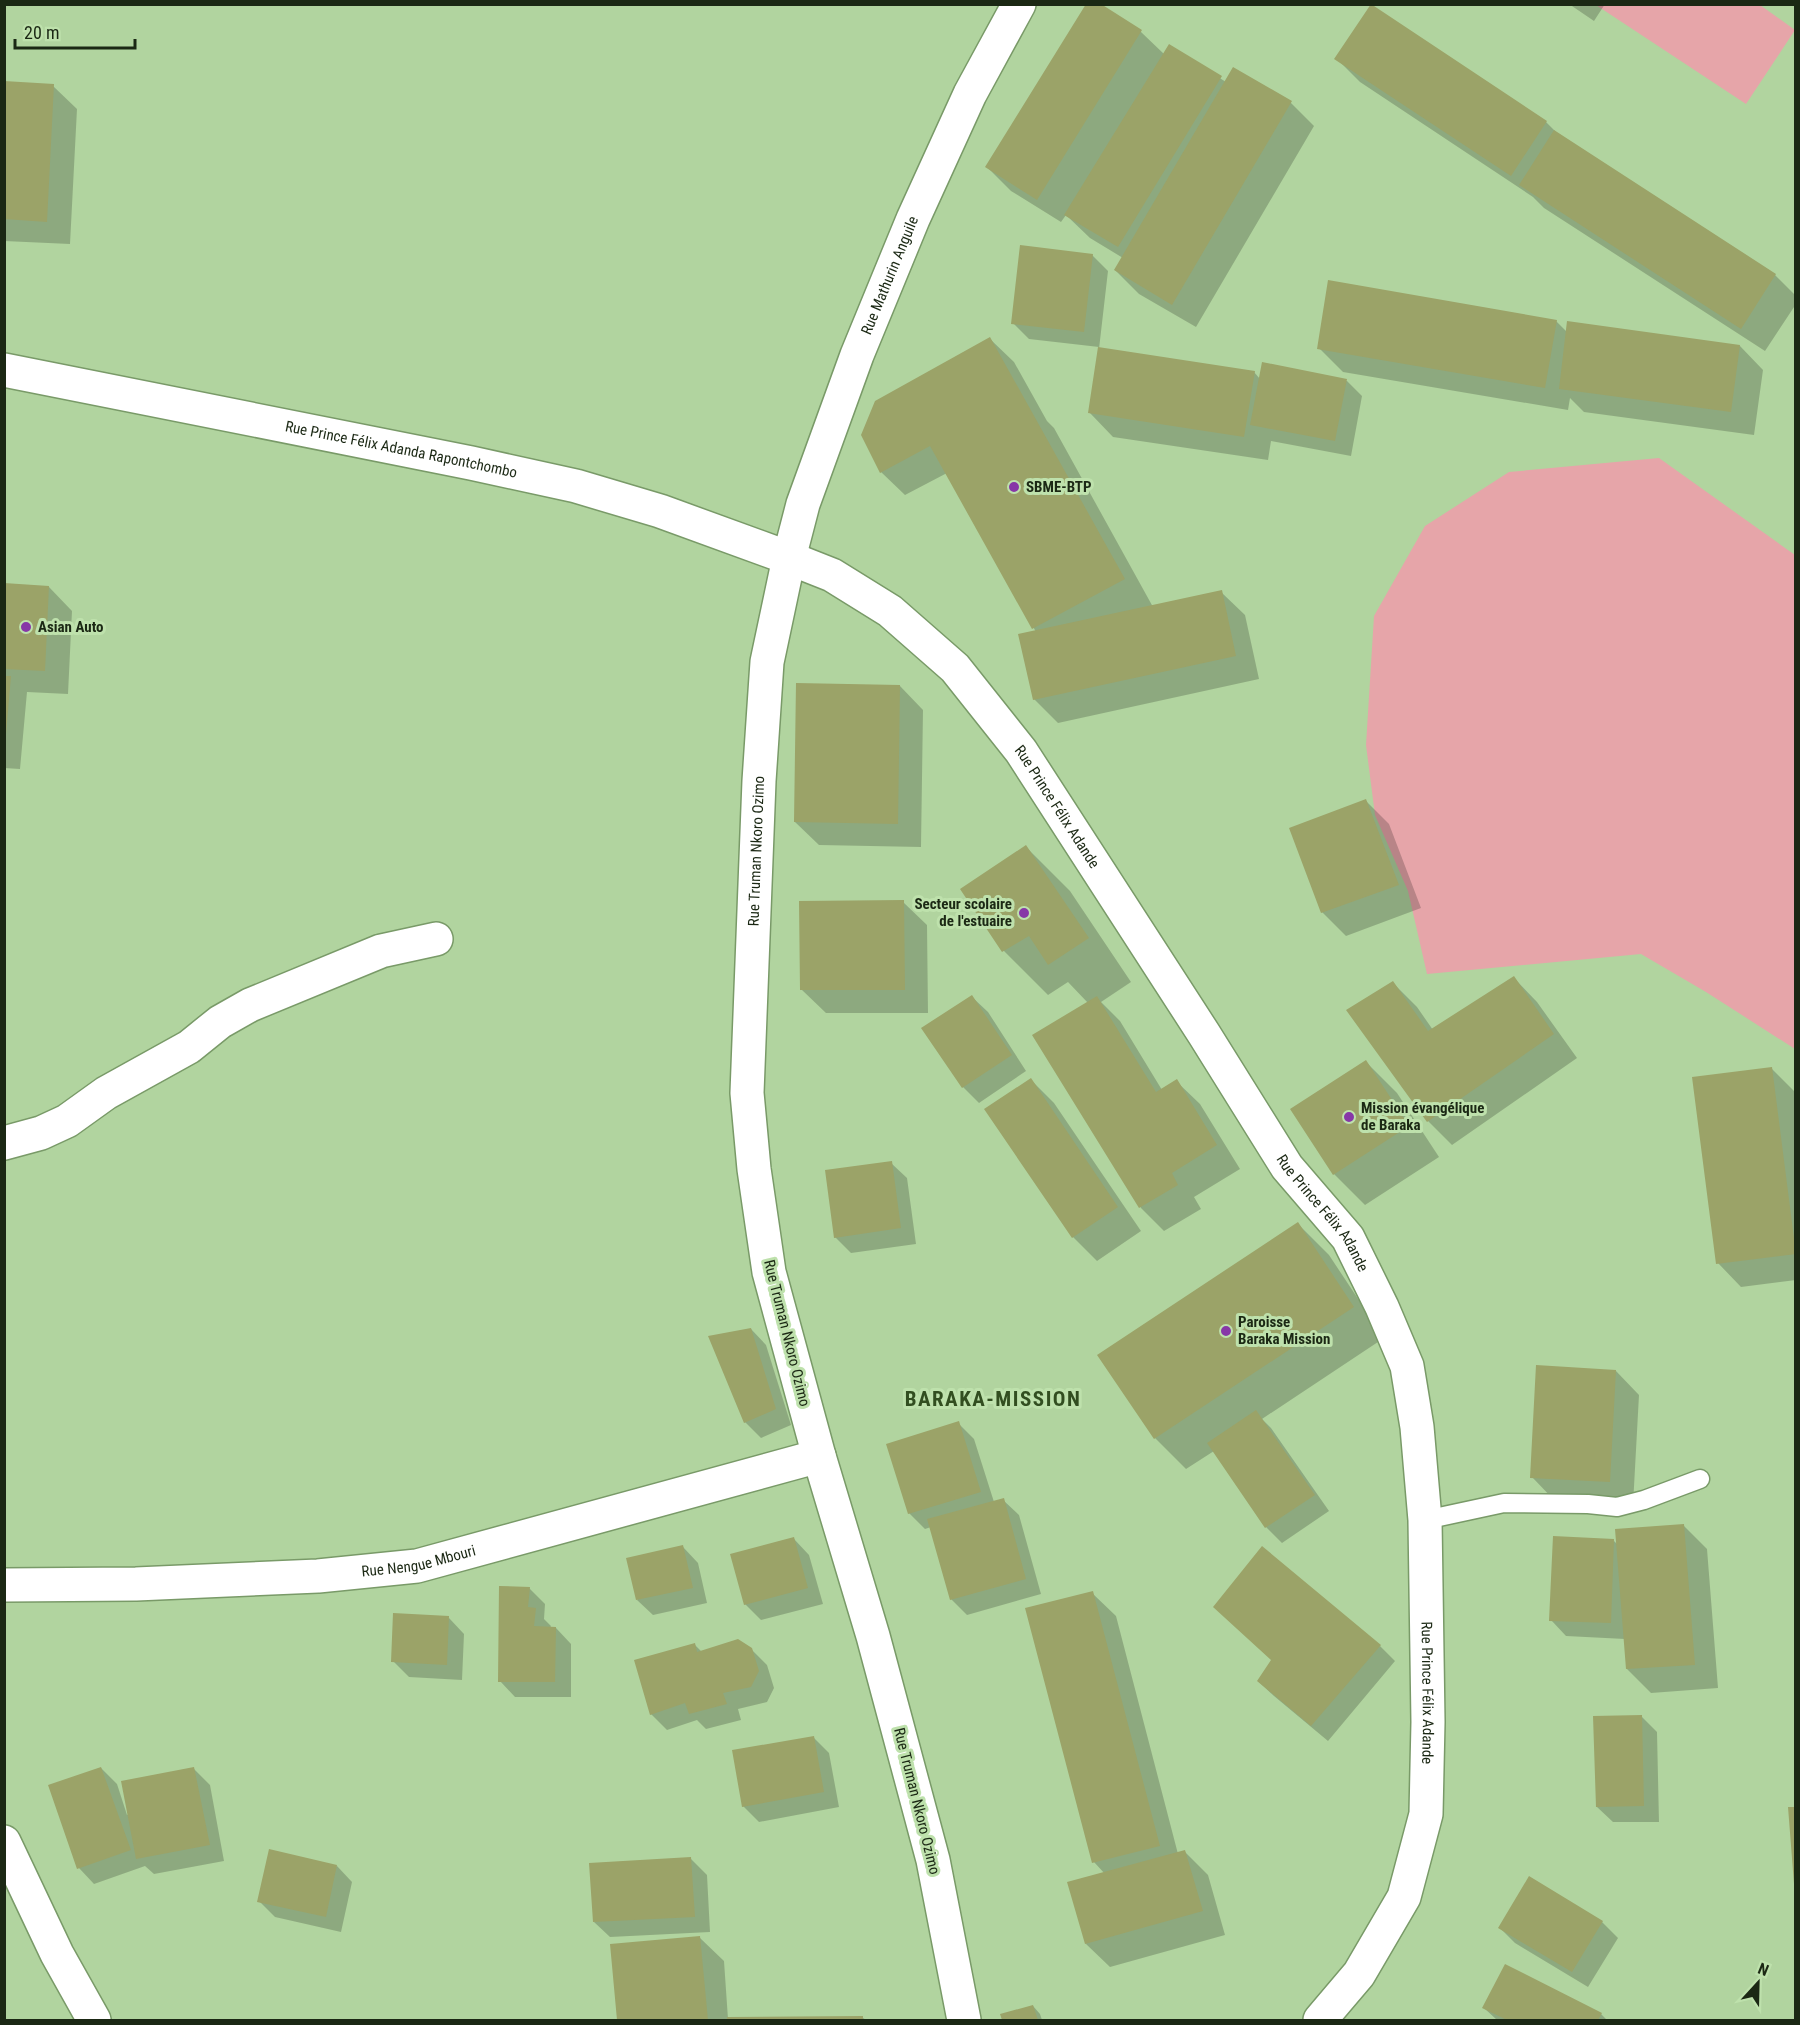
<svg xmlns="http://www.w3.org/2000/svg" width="1800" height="2025" font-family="'Roboto Condensed',sans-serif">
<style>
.green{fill:#e6a5a9}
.shadow{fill:#0003}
.building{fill:#9ba368}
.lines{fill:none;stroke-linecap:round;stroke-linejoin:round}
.service-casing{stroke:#799a68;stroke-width:21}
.minor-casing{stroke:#799a68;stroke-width:36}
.primary-casing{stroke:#799a68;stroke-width:36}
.service{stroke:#fff;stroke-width:18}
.minor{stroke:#fff;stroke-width:33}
.primary{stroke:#fff;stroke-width:33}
.poi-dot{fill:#8737a7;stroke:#bee1ac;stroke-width:2}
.labels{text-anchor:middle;stroke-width:6;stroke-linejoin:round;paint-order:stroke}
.street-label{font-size:15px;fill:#1b2814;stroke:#bee1ac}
.poi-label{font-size:15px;font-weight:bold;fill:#1b2814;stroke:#bee1ac;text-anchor:start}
.district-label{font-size:21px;font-weight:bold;letter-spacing:1.5px;fill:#324e20;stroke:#bee1ac}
</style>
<rect width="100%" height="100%" fill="#b1d49f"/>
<path class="green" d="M1596,5H1760L1795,30L1746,104Z
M1659,458L1795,555V1049L1706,992L1641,954L1427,974L1408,891L1375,815L1366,745L1374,616L1425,526L1509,472Z"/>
<path class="shadow" d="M1098,4L1141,32L1164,54L1169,46L1226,82L1291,103L1314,126L1196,327L1139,294L1115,270L1123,258L1090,238L1066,215L1061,222L1011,191L987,167Z
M1569,4H1605L1594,21Z
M1371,6L1546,122L1560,136L1775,275L1796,296V304L1765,351L1544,208L1533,197L1360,82L1336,58Z
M4,82L53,86L77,109L70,244L4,241Z
M1092,255L1108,271L1099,349L1254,372L1260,379L1347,381L1362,396L1351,456L1271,441L1268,460L1113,437L1090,413L1099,347L1029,339L1013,323Z
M1556,321L1568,333L1740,346L1763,370L1754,435L1584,412L1570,398L1568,410L1343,372L1319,348Z
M990,339L1014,362L1047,421L1054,428L1153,607L1221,592L1245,615L1259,679L1058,723L1034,699L1036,632L947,473L905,495L881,472Z
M4,585L49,587L72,611L68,694L27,692L20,769L4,768Z
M900,686L923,710L921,847L819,845L795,822Z
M1366,801L1389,824L1421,908L1346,936L1322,912Z
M1026,847L1070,891L1131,982L1101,1002L1120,1021L1162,1090L1176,1081L1200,1104L1240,1169L1194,1197L1201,1209L1164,1231L1141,1208L1034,1036L1088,1003L1068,982L1048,995L1004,951L962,890Z
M903,902L927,925L928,1013H826L802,990Z
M1514,978L1537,1002L1577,1058L1452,1145L1428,1121L1393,983L1417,1007L1433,1030Z
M972,997L988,1012L1026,1071L979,1103L963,1087Z
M1366,1062L1397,1093L1439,1157L1365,1205L1334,1174Z
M1772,1069L1795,1092L1796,1280L1741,1287L1718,1263Z
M1031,1080L1054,1103L1141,1231L1097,1261L1073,1237L986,1109Z
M891,1163L907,1178L916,1244L851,1253L835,1237Z
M1298,1224L1329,1255L1384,1338L1262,1419L1271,1428L1329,1511L1282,1543L1266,1527L1214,1451L1186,1469L1155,1438Z
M751,1329L766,1345L791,1425L761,1438L745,1422Z
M1616,1371L1639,1395L1633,1505L1555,1501L1532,1477Z
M958,1423L974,1439L994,1502L1003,1500L1019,1515L1041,1594L967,1615L951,1599L931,1527L925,1529L909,1513Z
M1684,1526L1707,1549L1718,1688L1651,1693L1627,1669L1625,1639L1566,1636L1551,1620L1614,1541L1618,1545Z
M794,1539L809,1555L823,1604L761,1620L745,1604Z
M683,1547L698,1563L707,1603L653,1615L637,1600Z
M529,1588L545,1604L544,1619L551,1626L550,1628H556L571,1644V1697H515L500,1681Z
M1092,1593L1116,1616L1178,1854L1185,1852L1208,1875L1225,1935L1110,1967L1086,1944L1105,1874L1094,1862Z
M449,1618L464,1634L462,1680L409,1677L393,1661Z
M695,1645L702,1652L751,1649L767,1665L774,1688L767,1702L738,1709L741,1720L706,1729L697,1720L667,1730L651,1714Z
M1380,1646L1395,1661L1328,1741L1274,1696L1258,1681Z
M1641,1716L1657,1732L1659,1822H1613L1597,1807Z
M813,1737L829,1753L839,1807L759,1822L743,1806Z
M101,1768L117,1784L127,1815L194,1769L210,1785L224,1861L154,1874L145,1866L94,1884L79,1868Z
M691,1859L707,1875L710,1932L610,1937L594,1922Z
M337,1866L352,1882L341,1932L275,1917L259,1901Z
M1602,1922L1618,1938L1588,1987L1515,1943L1500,1928Z
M700,1938L724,1961L728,2019L863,2018L866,2020H619L612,1945Z
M1033,2006L1040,2014L1042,2020H1004L1002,2015Z
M1484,2008L1601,2014L1607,2020H1497Z"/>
<path class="building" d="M1086,4H1101L1142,30L1037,200L985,167Z
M1371,4L1547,121L1511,176L1334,59Z
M1169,44L1222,76L1118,247L1064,215Z
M1233,67L1292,101L1172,305L1114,270Z
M4,81L54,84L47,222L4,219Z
M1554,130L1776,274L1741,329L1519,185Z
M1020,245L1093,254L1084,332L1011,324Z
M1328,280L1557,320L1545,388L1317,349Z
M1567,321L1740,345L1731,412L1559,389Z
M990,337L1125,579L1032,629L930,446L880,473L861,435L875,401Z
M1098,347L1255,371L1244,437L1088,413Z
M1262,362L1347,379L1335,441L1250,425Z
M4,583L49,586L45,671L4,669Z
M1222,590L1236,656L1033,700L1018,634Z
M4,676H11L6,734H4Z
M796,683L900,685L898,824L794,822Z
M1366,799L1399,885L1321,913L1289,828Z
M1026,845L1089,938L1048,965L1029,936L1002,952L960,889Z
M904,900L905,990H800L799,901Z
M1514,976L1554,1034L1427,1122L1346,1010L1393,981L1428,1031Z
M972,995L1012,1055L962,1088L921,1028Z
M1097,996L1156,1092L1177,1079L1217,1145L1172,1173L1178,1185L1139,1208L1032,1035Z
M1366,1060L1409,1126L1333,1175L1290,1109Z
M1772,1067L1796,1254L1716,1264L1692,1077Z
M1031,1078L1118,1207L1072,1238L984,1109Z
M892,1161L901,1228L834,1238L825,1170Z
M1298,1222L1354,1307L1154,1439L1097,1355Z
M751,1328L776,1409L744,1423L708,1336Z
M1536,1365L1616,1370L1610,1482L1530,1478Z
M1256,1410L1315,1495L1265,1528L1207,1443Z
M959,1421L981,1492L908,1514L886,1444Z
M1004,1498L1026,1579L950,1600L927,1519Z
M1684,1524L1695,1665L1626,1669L1615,1529Z
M1553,1536L1614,1539L1611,1623L1549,1621Z
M794,1537L808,1588L744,1605L730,1554Z
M683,1545L693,1588L636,1600L626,1558Z
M1262,1546L1381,1645L1311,1726L1257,1681L1271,1660L1213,1607Z
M499,1586L530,1587L528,1607L536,1608L534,1626L556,1627L555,1682H498Z
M1093,1591L1160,1846L1092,1863L1025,1608Z
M393,1613L449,1616L447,1665L391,1662Z
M738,1639L752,1648L759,1671L751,1687L723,1693L727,1704L689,1714L685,1703L650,1715L634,1660L695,1643L697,1652Z
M1642,1715L1644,1806L1596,1807L1593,1716Z
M814,1736L824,1792L742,1807L732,1750Z
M101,1767L131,1850L77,1869L48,1785Z
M194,1767L210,1845L136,1859L121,1781Z
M1788,1807H1796V1884H1794Z
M269,1849L337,1865L326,1917L257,1902Z
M1185,1850L1203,1911L1085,1944L1067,1882Z
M691,1857L695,1917L593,1922L589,1863Z
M1529,1876L1603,1921L1572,1972L1498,1928Z
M700,1936L708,2020H617L610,1944Z
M1505,1964L1602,2013L1598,2020H1507L1482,2008Z
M1033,2005L1038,2020H1002L1000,2014Z
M863,2016V2020H727V2017Z"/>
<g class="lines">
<g class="service-casing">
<path id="service" d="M1425,1520L1504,1503L1588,1504L1617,1507L1644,1500L1700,1479"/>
</g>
<g class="minor-casing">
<g id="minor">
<path id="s1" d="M4,370L471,463L576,486L660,511L789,558L832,575L890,611L955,668L1021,751L1204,1034L1287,1167L1348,1238L1382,1307L1407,1366L1417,1427L1425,1520L1428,1722L1426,1814L1404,1897L1359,1974L1320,2020"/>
<path d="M4,1143L41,1133L67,1121L106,1093L189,1047L220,1022L250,1005L381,951L436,939"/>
<path id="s2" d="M4,1585L136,1584L318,1576L417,1566L819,1456"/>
<path id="s3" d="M964,2020L933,1860L873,1636L819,1456L769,1272L754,1169L747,1093L759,781L767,662L789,558L803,504L857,355L913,219L970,94L1019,4"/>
</g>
</g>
<g class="primary-casing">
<path id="primary" d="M4,1842L57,1954L94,2020"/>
</g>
<use href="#service" class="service"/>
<use href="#minor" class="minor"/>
<use href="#primary" class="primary"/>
</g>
<g class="poi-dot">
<circle cx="1014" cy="487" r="6"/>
<circle cx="26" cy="627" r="6"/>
<circle cx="1024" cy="913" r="6"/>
<circle cx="1349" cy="1117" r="6"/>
<circle cx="1226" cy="1331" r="6"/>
</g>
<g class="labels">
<g class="street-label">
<text dy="5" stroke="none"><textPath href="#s3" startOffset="1792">Rue Mathurin Anguile</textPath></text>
<text dy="5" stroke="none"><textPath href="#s1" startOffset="405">Rue Prince Félix Adanda Rapontchombo</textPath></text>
<text dy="5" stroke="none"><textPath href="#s1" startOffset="1182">Rue Prince Félix Adande</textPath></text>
<text dy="5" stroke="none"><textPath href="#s3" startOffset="1196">Rue Truman Nkoro Ozimo</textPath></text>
<text dy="5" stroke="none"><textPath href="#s1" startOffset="1668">Rue Prince Félix Adande</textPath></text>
<text transform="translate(787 1333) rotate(76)" y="5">Rue Truman Nkoro Ozimo</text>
<text dy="5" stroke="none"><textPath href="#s2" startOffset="416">Rue Nengue Mbouri</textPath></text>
<text dy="5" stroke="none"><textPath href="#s1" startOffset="2172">Rue Prince Félix Adande</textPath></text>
<text transform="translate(917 1801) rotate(76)" y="5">Rue Truman Nkoro Ozimo</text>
</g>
<g class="poi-label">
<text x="1026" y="492">SBME-BTP</text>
<text x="38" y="632">Asian Auto</text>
<text x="1012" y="909" text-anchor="end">Secteur scolaire<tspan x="1012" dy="17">de l'estuaire</tspan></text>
<text x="1361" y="1113">Mission évangélique<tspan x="1361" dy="17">de Baraka</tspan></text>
<text x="1238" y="1327">Paroisse<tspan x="1238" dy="17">Baraka Mission</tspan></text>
</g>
<g class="district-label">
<text x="993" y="1406">BARAKA-MISSION</text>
</g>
</g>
<rect width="1800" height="2025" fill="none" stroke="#1b2814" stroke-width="12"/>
<g transform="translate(1758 1983) rotate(22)" stroke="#bee1ac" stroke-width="4.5" paint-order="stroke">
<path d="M0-4.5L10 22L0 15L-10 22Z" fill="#1b2814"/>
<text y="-9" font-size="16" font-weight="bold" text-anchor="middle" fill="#1b2814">N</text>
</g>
<path d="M15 39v9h120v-9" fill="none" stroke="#1b2814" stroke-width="3"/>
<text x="24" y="39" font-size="18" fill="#1b2814" stroke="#bee1ac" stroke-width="4.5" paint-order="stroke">20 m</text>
</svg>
